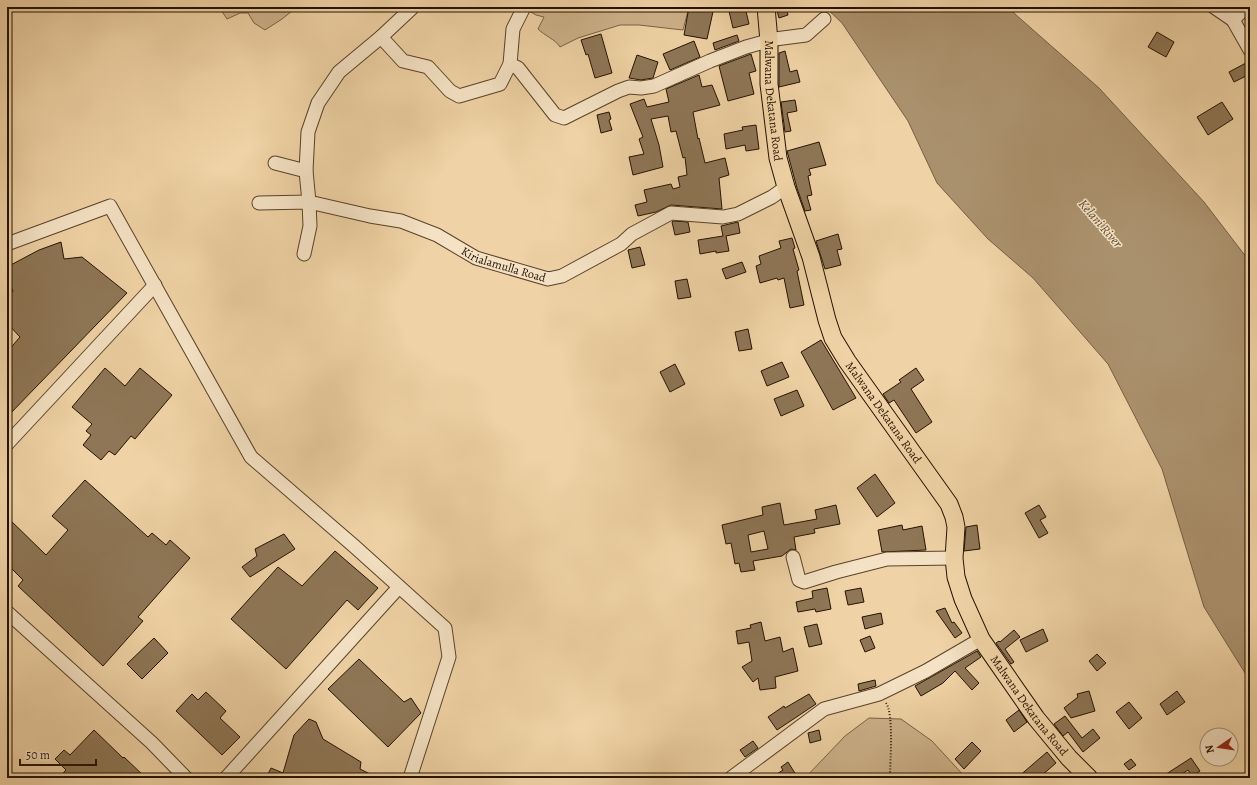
<svg xmlns="http://www.w3.org/2000/svg" width="1257" height="785" font-family="Alegreya,serif">
<style>
.green{fill:#cdb189;stroke:#796244}
.water{fill:#aa916d;stroke:#755e41}
.building{fill:#8e7656;stroke:#251200;fill-rule:evenodd}
.lines{fill:none;stroke-linecap:round;stroke-linejoin:round}
.minor-casing{stroke:#584229;stroke-width:15}
.major-casing{stroke:#251200;stroke-width:19}
.path{stroke:#251200;stroke-width:2;stroke-dasharray:1 2;stroke-linecap:butt}
.minor{stroke:#f5e2c4;stroke-width:13}
.major{stroke:#efd2a5;stroke-width:17}
.labels{text-anchor:middle;stroke-width:3;stroke-linejoin:round;paint-order:stroke}
.street-label{font-size:12px;fill:#251200;stroke:#f5e2c4}
.water-label{font-size:13px;font-style:italic;fill:#5a452c;stroke:#f5e2c4}
</style>
<rect width="100%" height="100%" fill="#efd2a5"/>
<filter id="stains"><feTurbulence type="fractalNoise" baseFrequency=".005" numOctaves="4"/><feColorMatrix values="0 0 0 0 .2 0 0 0 0 .09 0 0 0 0 .02 0 0 0 .5 -.17"/></filter>
<radialGradient id="worn" r=".72"><stop offset=".6" stop-color="#630" stop-opacity="0"/><stop offset="1" stop-color="#630" stop-opacity=".3"/></radialGradient>
<path class="green" d="M219,7H297L282,19L265,30L254,23L248,13H240L227,19Z
M532,7H689L683,30L639,25H620L578,38L560,47C555,39 545,36 538,29L544,17L536,15L529,11Z
M869,718L901,719L932,741L966,778H805L845,736Z"/>
<path class="water" d="M825,7H1009L1015,14L1099,88L1204,202L1250,262V681L1204,607L1162,469L1108,364L1033,278L988,239L937,183L908,121L842,23Z"/>
<path class="building" d="M689,7H714L707,39L684,35Z
M728,7H745L749,24L733,28Z
M776,7H786L788,15L779,18Z
M1157,32L1174,42L1166,57L1148,47Z
M601,34L612,73L595,78L588,54L586,55L581,40Z
M737,35L739,41L715,50L713,43Z
M694,41L700,57L670,70L663,54Z
M785,51L790,72L797,70L800,82L779,87V53Z
M751,54L756,71L749,73L754,94L728,101L719,66Z
M637,55L658,62L653,78L641,80L629,78Z
M1246,63L1250,70V74L1234,82L1229,72Z
M699,75L702,87L712,85L720,105L693,112L698,139L699,138L705,163L725,158L729,175L719,178L722,209L671,205L656,212L638,216L635,205L647,202L644,190L671,184L673,189L680,187L678,177L687,175L685,157L683,158L676,131L671,132L668,116L651,119L659,145L663,167L633,175L629,157L644,154L639,139L643,137L630,104L644,99L647,107L669,102L666,89Z
M795,100L797,111L787,113L791,131L785,132L781,102Z
M1222,102L1233,119L1208,135L1197,117Z
M609,112L611,119L609,120L612,130L601,133L597,115Z
M756,125L759,149L746,151L745,145L726,149L724,134L743,130L742,127Z
M819,142L826,165L809,169L811,175L808,176L812,195L807,196L811,210L805,211L797,188L787,151Z
M673,221L688,222L690,232L675,235L672,222Z
M738,222L740,233L726,236L729,251L716,253V251L700,254L698,240L723,236L721,226Z
M838,234L842,249L837,250L841,265L825,269L816,241Z
M792,238L795,248L793,249L799,270L797,271L804,305L790,308L784,278L778,280L777,278L760,283L756,266L761,264L759,256L781,248L779,241Z
M61,242L64,259L82,257L127,293L7,417V352L20,337L7,323V297L13,291L7,279V267L39,250Z
M640,247L645,265L632,268L628,250Z
M742,262L746,272L726,279L722,269Z
M687,279L691,297L678,299L675,281Z
M748,329L752,349L739,351L735,332Z
M821,340L856,398L833,410L801,352Z
M782,362L789,377L767,386L761,371Z
M675,364L685,384L670,392L660,372Z
M105,368L125,386L140,368L172,395L135,439L131,436L115,455L109,451L101,460L83,445L91,435L86,431L92,424L72,407Z
M916,368L924,380L911,389L932,422L916,433L894,400L889,403L883,394L901,382L899,380Z
M797,390L804,406L781,416L774,399Z
M875,474L895,503L877,517L857,488Z
M85,480L148,537L152,533L166,545L170,540L190,558L138,617L143,621L103,666L18,586L23,580L7,564V517L46,555L68,530L52,516Z
M780,503L784,525L817,519L815,510L836,505L840,524L814,529L815,533L794,537L796,550L791,549L782,556L753,561L755,570L741,572L739,563L735,564L731,543L726,544L722,525L763,515L762,507ZM764,531L768,549L751,552L748,535Z
M1039,505L1046,517L1040,520L1048,533L1039,538L1025,513Z
M902,525L903,530L922,526L926,550L882,552L878,530Z
M977,525L980,549L964,551L966,527Z
M284,534L295,549L250,577L242,567L257,556L255,549Z
M335,551L378,588L358,610L347,600L286,669L231,619L278,567L302,586Z
M827,588L831,609L816,612L815,609L798,612L796,602L813,598L812,591Z
M861,588L864,602L848,605L845,591Z
M945,608L952,623L954,622L962,633L955,638L936,611Z
M881,613L883,624L865,629L862,617Z
M761,622L765,641L780,637L783,652L793,648L798,671L775,677L776,688L760,690L758,678L753,682L742,667L752,661L749,642L738,644L736,631L751,628L750,625Z
M817,624L822,644L809,647L804,627Z
M1043,629L1048,641L1026,652L1020,640Z
M1014,630L1020,637L1005,649L1014,662L1011,664L996,643L999,641L1000,642Z
M870,636L875,648L865,652L860,640Z
M154,638L168,653L142,679L127,664Z
M977,651L981,657L965,668L979,683L972,690L955,671L943,683L921,696L915,686Z
M1097,654L1106,663L1097,671L1089,661Z
M359,659L404,702L411,698L421,713L388,747L328,689Z
M875,680L876,686L859,691L858,684Z
M1089,691L1095,711L1071,718L1064,708L1078,697L1077,694Z
M1177,691L1185,702L1167,715L1160,704Z
M206,692L226,711L220,718L240,737L222,755L176,711L192,694L198,700Z
M809,694L816,704L777,730L768,717L784,706L785,708Z
M1129,702L1142,718L1129,729L1116,712Z
M1019,710L1027,722L1014,732L1006,720Z
M1065,716L1082,738L1093,729L1100,738L1083,752L1068,732L1063,736L1054,724Z
M309,719L316,722L323,739L361,762L360,769L378,778H266L271,768L283,773L294,735Z
M94,730L123,758L124,757L146,778H58L66,770L55,759L64,750L70,755Z
M819,730L821,740L810,743L808,733Z
M753,741L758,748L745,757L740,750Z
M972,742L981,751L964,769L955,759Z
M1047,752L1056,763L1041,776L1038,773L1033,778H1017Z
M1191,758L1200,771L1192,776L1188,770L1176,778H1160Z
M1131,759L1136,765L1129,770L1124,764Z
M788,762L798,778H771L783,770L781,767Z"/>
<g class="lines">
<g class="minor-casing">
<g id="minor">
<path id="s1" d="M413,7L381,37L339,72L318,103L308,132L306,171L309,202L370,216L401,221L437,235L476,258L548,279L562,276L621,244L632,234L671,213L723,217L738,214L772,197L786,187"/>
<path d="M1214,7L1233,20L1246,7"/>
<path d="M1233,20L1250,50"/>
<path d="M381,37L403,61L428,67L450,91L459,96L500,84L510,64L513,29L524,7"/>
<path d="M510,64L518,68L555,115L564,118L618,91L629,87L641,88L654,86L710,61L746,47L775,39L806,35L824,19"/>
<path d="M275,163L306,171"/>
<path d="M259,203L309,202L310,226L304,254"/>
<path d="M7,244L110,206L251,457L354,546L445,628L449,657L410,778"/>
<path d="M7,444L155,285"/>
<path d="M793,557L799,580L804,582L836,572L887,559L954,558"/>
<path d="M7,612L152,743L186,778"/>
<path d="M226,778L399,587"/>
<path d="M731,778L824,709L879,694L926,671L981,639"/>
</g>
</g>
<g class="major-casing">
<g id="major">
<path id="s2" d="M766,7L769,41V84L778,158L786,187L811,257L827,320L833,338L847,361L949,504L954,517L956,527L954,558L956,577L963,599L981,639L1036,718L1069,758L1089,778"/>
</g>
</g>
<path class="path" d="M886,703C894,714 890,762 890,778"/>
<use href="#minor" class="minor"/>
<use href="#major" class="major"/>
</g>
<g class="labels">
<g class="street-label">
<text dy="4" stroke="none"><textPath href="#s2" startOffset="94">Malwana Dekatana Road</textPath></text>
<text dy="4" stroke="none"><textPath href="#s1" startOffset="443">Kirialamulla Road</textPath></text>
<text dy="4" stroke="none"><textPath href="#s2" startOffset="430">Malwana Dekatana Road</textPath></text>
<text dy="4" stroke="none"><textPath href="#s2" startOffset="766">Malwana Dekatana Road</textPath></text>
</g>
<g class="water-label">
<text transform="translate(1101 223) rotate(49)" y="5">Kelani River</text>
</g>
</g>
<rect width="1257" height="785" fill="none" stroke="#efd2a5" stroke-width="24"/>
<rect x="8" y="8" width="1241" height="769" fill="none" stroke="#251200" stroke-width="2"/>
<rect x="12" y="12" width="1233" height="761" fill="none" stroke="#251200"/>
<g transform="translate(1219 747) rotate(257)"><circle r="19" fill="#f5e2c4" stroke="#a28f76"/>
<path d="M0-3L7 15L0 10L-7 15Z" fill="#8f2418"/>
<text y="-6" font-size="11" font-weight="bold" text-anchor="middle" fill="#251200">N</text>
</g>
<path d="M20 759v6h76v-6" fill="none" stroke="#251200" stroke-width="2"/>
<text x="26" y="759" font-size="12" fill="#251200" stroke="#f5e2c4" stroke-width="3" paint-order="stroke">50 m</text>
<rect width="100%" height="100%" filter="url(#stains)"/>
<rect width="100%" height="100%" fill="url(#worn)"/>
</svg>
